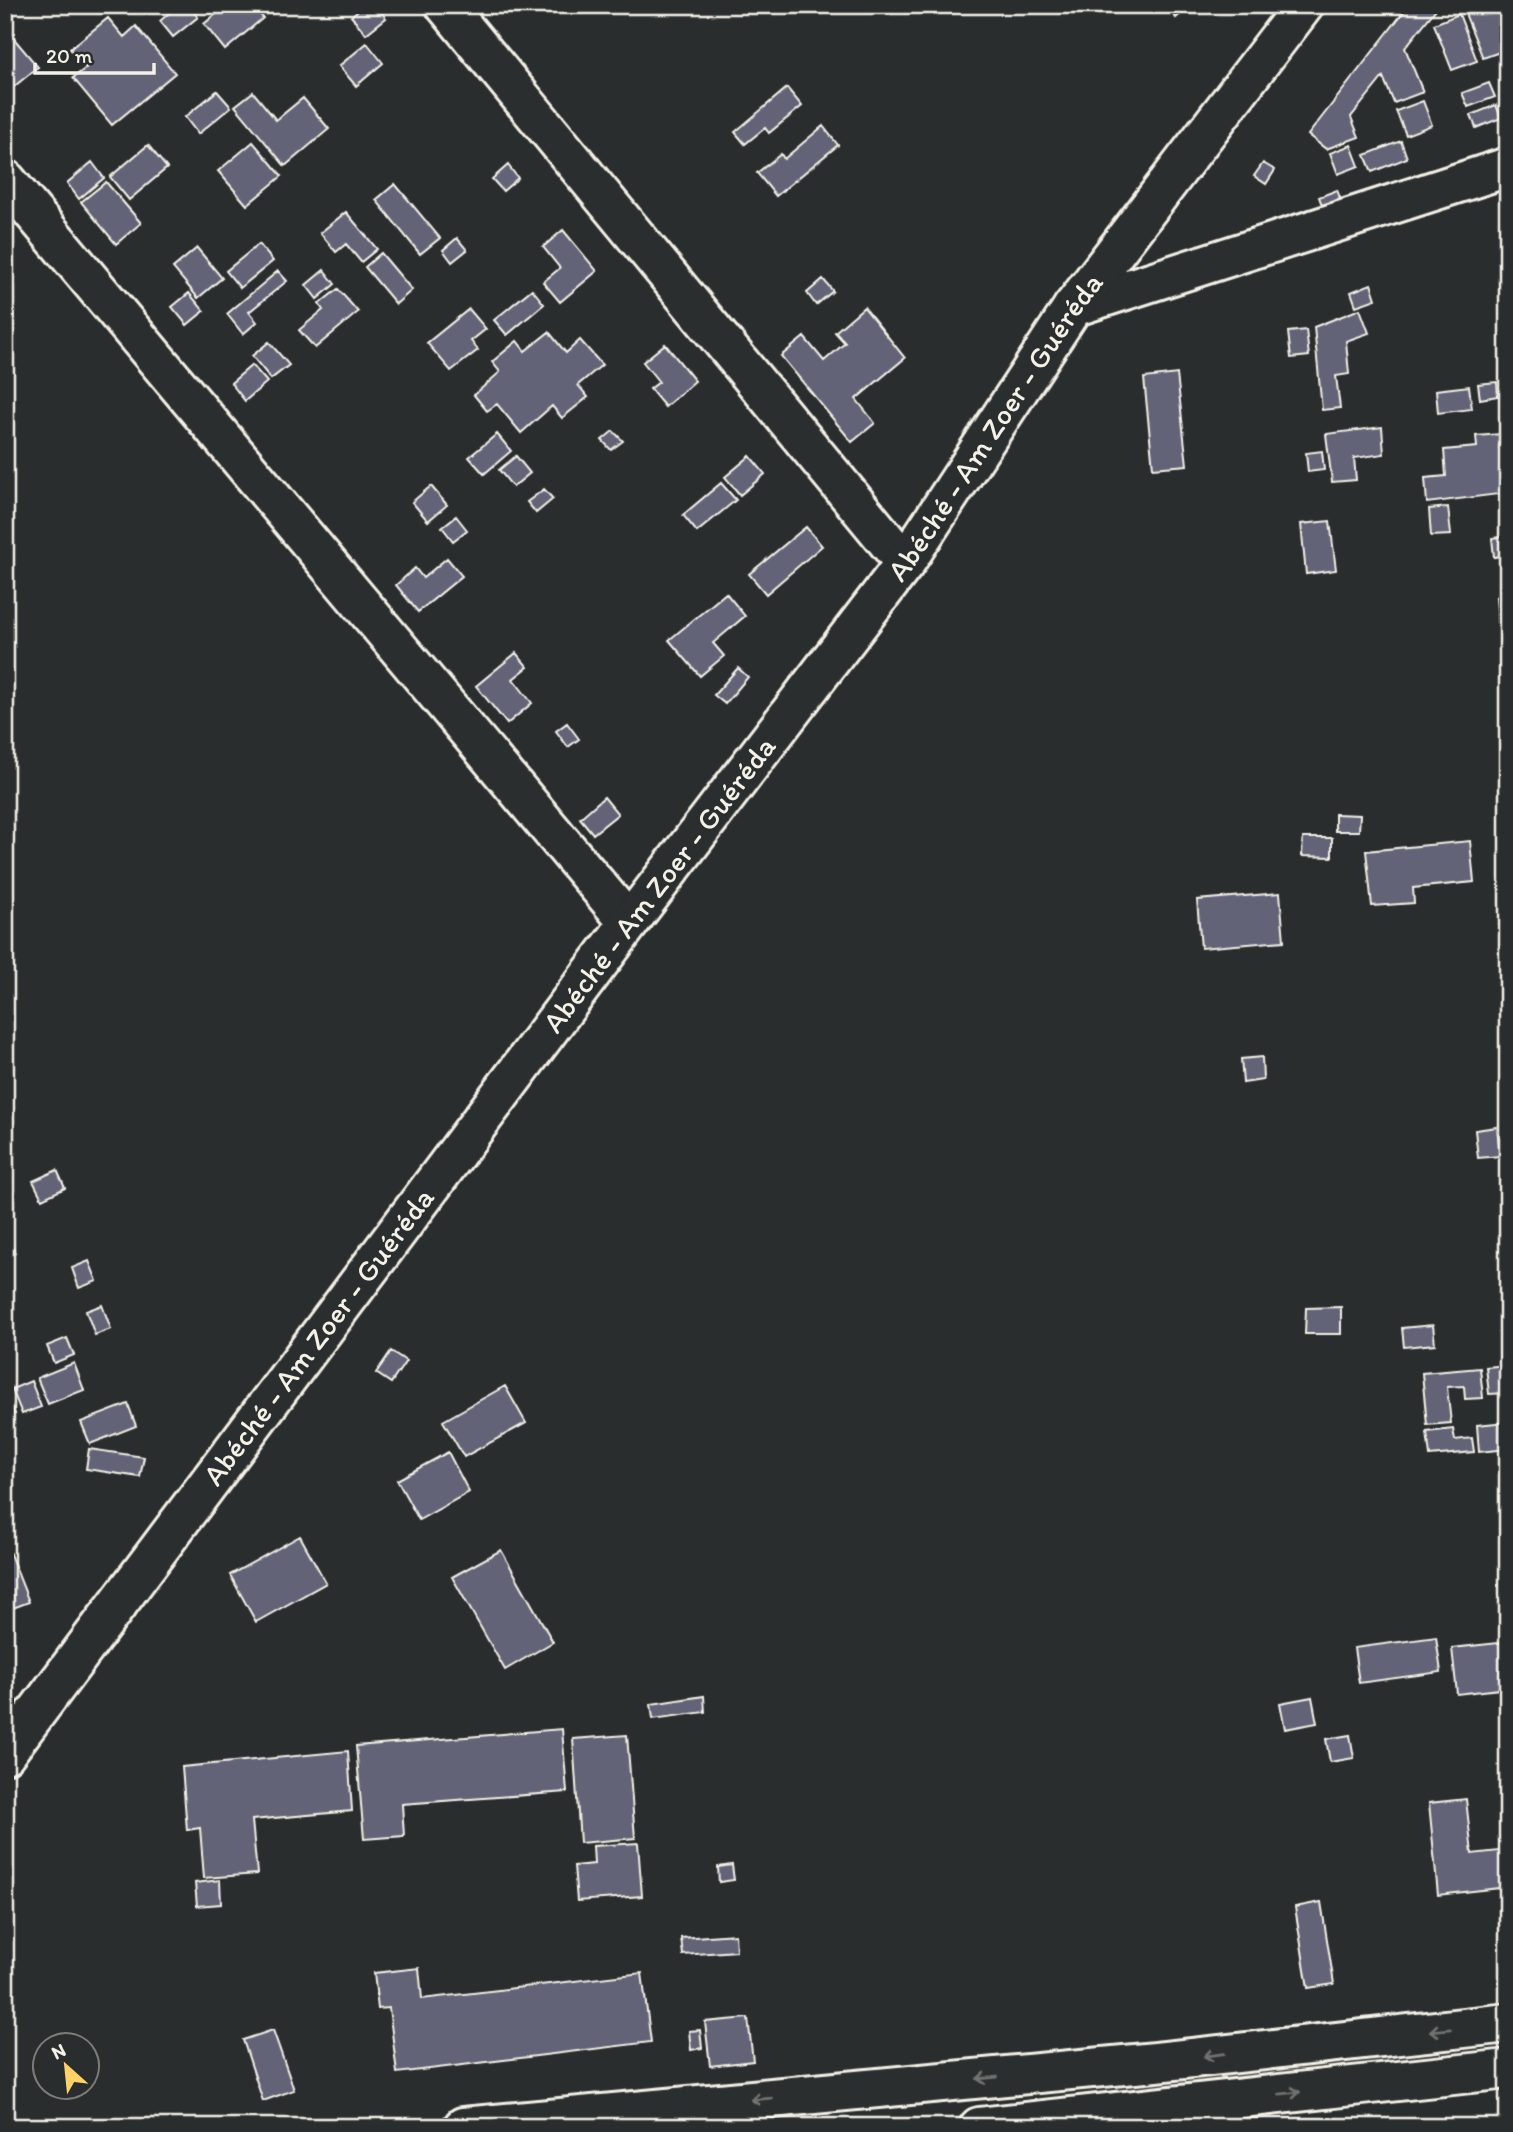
<svg xmlns="http://www.w3.org/2000/svg" width="1513" height="2132" font-family="Itim,sans-serif">
<style>
.building{fill:#626476;stroke:#f4f1e8;stroke-width:2}
.lines{fill:none;stroke-linecap:round;stroke-linejoin:round}
.minor-casing{stroke:#f4f1e8;stroke-width:44}
.major-casing{stroke:#f4f1e8;stroke-width:44}
.highway-casing{stroke:#f4f1e8;stroke-width:44}
.minor{stroke:#2a2d2e;stroke-width:38}
.major{stroke:#2a2d2e;stroke-width:38}
.highway{stroke:#2a2d2e;stroke-width:38}
.oneway{stroke:#71726f}
.labels{text-anchor:middle;stroke-width:5;stroke-linejoin:round;paint-order:stroke}
.street-label{font-size:30px;fill:#f4f1e8;stroke:#2a2d2e}
</style>
<rect width="100%" height="100%" fill="#2a2d2e"/>
<filter id="ink" filterUnits="userSpaceOnUse"><feTurbulence type="fractalNoise" baseFrequency=".0143" numOctaves="2"/><feDisplacementMap in="SourceGraphic" scale="14" xChannelSelector="R" yChannelSelector="G"/><feConvolveMatrix kernelMatrix="1 2 1 2 8 2 1 2 1" color-interpolation-filters="sRGB"/></filter>
<g filter="url(#ink)">
<path class="building" d="M178,5H188L198,17L173,37L160,21Z
M227,5H253L263,18L225,50L204,24Z
M364,5H376L386,18L366,34L351,16Z
M1166,5H1191L1176,18Z
M1409,5H1439L1405,48L1423,92L1394,103L1383,77L1351,117L1359,137L1326,149L1308,135Z
M1479,5H1508V49L1483,58L1464,11Z
M1459,14L1477,61L1452,70L1434,24Z
M108,18L124,37L136,26L175,73L112,125L73,78L86,68L70,49Z
M5,28L38,67L5,94Z
M367,43L383,63L356,86L339,66Z
M1489,83L1495,97L1468,107L1462,93Z
M787,88L802,106L769,133L765,128L745,144L735,132Z
M217,91L231,107L198,134L185,117Z
M253,92L276,120L303,98L329,129L285,166L235,106Z
M1423,101L1432,125L1406,135L1396,111Z
M1496,105L1501,118L1476,128L1471,115Z
M823,126L838,145L776,196L757,173L781,154L784,159Z
M1401,141L1407,158L1372,172L1365,155Z
M253,142L282,176L247,205L218,171Z
M148,145L167,168L129,200L110,177Z
M1351,145L1359,166L1338,174L1330,153Z
M92,162L104,178L79,199L67,183Z
M1263,163L1275,170L1266,184L1254,176Z
M508,165L518,178L503,191L492,179Z
M106,182L141,223L116,244L81,202Z
M395,184L440,238L420,254L376,200Z
M1337,190L1343,206L1325,213L1319,197Z
M346,212L377,249L361,262L346,244L336,252L320,233Z
M563,230L597,271L560,302L543,282L560,268L543,247Z
M457,238L467,250L452,262L443,250Z
M259,244L273,261L240,288L226,271Z
M197,248L222,278L198,298L173,268Z
M381,253L412,290L396,304L365,267Z
M324,270L335,284L317,299L306,285Z
M278,271L287,281L249,312L257,322L243,334L227,314Z
M823,279L833,291L816,305L807,293Z
M1371,284L1376,299L1356,306L1351,292Z
M338,289L358,312L315,348L299,330L323,310L319,304Z
M532,289L544,304L507,335L494,320Z
M189,293L204,311L187,325L172,307Z
M864,307L905,358L856,399L875,423L852,442L781,356L804,337L824,361L845,343L835,332Z
M469,309L486,329L471,341L478,350L451,371L427,343Z
M1360,309L1369,333L1346,341L1349,374L1336,376L1340,408L1322,410L1314,327Z
M1306,330L1309,356L1291,358L1288,332Z
M549,332L566,353L580,340L602,365L578,385L588,397L562,418L552,406L521,433L497,404L487,411L474,395L500,372L492,362L517,341L525,351Z
M269,342L289,365L271,379L252,356Z
M665,344L695,381L665,407L650,389L659,382L643,362Z
M252,365L267,382L245,401L231,383Z
M1177,374L1187,465L1153,468L1144,378Z
M1497,382L1498,396L1480,399L1478,384Z
M1469,386L1472,409L1438,413L1436,390Z
M1382,427L1384,454L1354,458L1356,480L1332,482L1326,434Z
M613,431L623,441L611,450L602,440Z
M497,434L511,451L484,474L469,457Z
M1501,434L1507,493L1427,503L1425,478L1446,476L1444,450L1477,447L1476,436Z
M1322,451L1324,470L1308,472L1306,453Z
M516,456L530,473L513,487L499,470Z
M750,456L765,474L740,495L725,477Z
M721,483L736,500L697,532L683,515Z
M431,486L447,505L428,521L412,502Z
M544,489L553,499L536,513L527,502Z
M1448,507L1451,535L1431,536L1429,509Z
M456,516L467,530L453,541L442,527Z
M1330,521L1336,570L1306,574L1301,524Z
M806,527L822,546L766,594L749,574Z
M1508,536V555L1494,557L1492,538Z
M447,558L462,576L418,612L396,585L415,568L423,578Z
M726,593L745,616L713,643L724,656L700,676L669,640Z
M1508,596V635L1499,636L1496,597Z
M516,653L528,667L513,679L532,703L507,724L476,686Z
M738,668L748,677L725,704L714,695Z
M567,723L579,739L568,747L556,731Z
M604,797L618,814L593,834L580,818Z
M1335,814L1360,815L1359,831H1335Z
M1303,838H1332V857L1302,856Z
M1470,841L1474,882L1413,888L1414,903L1372,906L1366,851Z
M1280,893L1284,941L1201,948L1197,900Z
M1262,1057L1263,1080L1243,1083L1241,1059Z
M1497,1127L1500,1156L1478,1158L1475,1130Z
M57,1170L65,1188L42,1199L33,1181Z
M5,1231L15,1253L5,1257Z
M89,1261L97,1281L79,1288L72,1268Z
M102,1305L111,1329L95,1335L86,1311Z
M1341,1307V1334H1305L1306,1308Z
M1433,1325L1435,1344L1404,1347L1402,1328Z
M67,1338L74,1355L54,1363L47,1346Z
M391,1351L406,1361L391,1383L376,1373Z
M74,1363L84,1390L48,1404L37,1378Z
M1508,1365V1393L1489,1394L1486,1367Z
M1480,1368L1483,1398L1465,1399L1464,1386L1447,1387L1451,1423L1427,1425L1422,1373Z
M31,1381L41,1407L22,1414L12,1389Z
M505,1386L526,1423L464,1457L443,1421Z
M5,1392L15,1414L5,1417Z
M128,1404L136,1426L90,1444L81,1422Z
M1506,1422L1508,1449L1479,1452L1477,1425Z
M1453,1429L1455,1440L1472,1438L1474,1452L1430,1456L1427,1432Z
M89,1449L144,1457L140,1477L86,1469Z
M448,1452L469,1492L419,1520L397,1480Z
M300,1536L326,1583L256,1622L230,1575Z
M5,1541L29,1602L5,1611Z
M501,1550L553,1642L505,1670L452,1577Z
M1436,1637L1441,1672L1359,1683L1354,1648Z
M1508,1642V1688L1457,1694L1452,1648Z
M704,1696L705,1712L653,1719L651,1704Z
M1312,1697L1317,1723L1285,1729L1280,1703Z
M562,1729L567,1792L402,1804L404,1836L364,1839L356,1746Z
M627,1735L635,1838L580,1843L573,1739Z
M1350,1735L1354,1758L1330,1762L1326,1739Z
M348,1751L352,1811L252,1820L257,1874L204,1878L200,1828L187,1830L182,1767Z
M1466,1799L1472,1854L1508,1850V1887L1438,1895L1429,1803Z
M638,1843L642,1896L577,1901L574,1866L594,1864L593,1846Z
M732,1865L734,1880L719,1882L718,1867Z
M220,1880L221,1904L197,1906L195,1883Z
M1321,1902L1334,1984L1308,1988L1295,1907Z
M735,1934L736,1951L683,1955L681,1938Z
M419,1968L422,1999L642,1973L651,2042L397,2073L389,2008L378,2009L374,1973Z
M748,2018L753,2061L710,2066L705,2022Z
M273,2030L294,2090L263,2101L243,2040Z
M700,2030L702,2048L691,2050L689,2031Z"/>
<g class="lines">
<g class="minor-casing">
<path id="minor" d="M445,5L905,563
M5,179L629,923
M1073,307L1508,167"/>
</g>
<g class="major-casing">
<g id="major">
<path id="s1" d="M5,1754L629,923L905,563L1073,307L1304,5"/>
</g>
</g>
<g class="highway-casing">
<path id="highway" d="M463,2127L1156,2062L1508,2023
M979,2127L1508,2069"/>
</g>
<use href="#minor" class="minor"/>
<use href="#major" class="major"/>
<use href="#highway" class="highway"/>
</g>
<defs><path id="oneway-shaft" d="M-6 0H5M1.5-3L5.5 0L1.5 3" fill="none" stroke-width="1.6" stroke-linecap="round" stroke-linejoin="round" transform="scale(1.75)"/></defs>
<g class="oneway">
<use href="#oneway-shaft" transform="translate(1440 2030) rotate(174)"/>
<use href="#oneway-shaft" transform="translate(1214 2055) rotate(173)"/>
<use href="#oneway-shaft" transform="translate(987 2078) rotate(175)"/>
<use href="#oneway-shaft" transform="translate(1290 2093) rotate(-6)"/>
<use href="#oneway-shaft" transform="translate(761 2099) rotate(175)"/>
</g>
</g>
<g class="labels">
<g class="street-label">
<text dy="10" stroke="none"><textPath href="#s1" startOffset="1656">Abéché - Am Zoer - Guéréda</textPath></text>
<text dy="10" stroke="none"><textPath href="#s1" startOffset="1088">Abéché - Am Zoer - Guéréda</textPath></text>
<text dy="10" stroke="none"><textPath href="#s1" startOffset="522">Abéché - Am Zoer - Guéréda</textPath></text>
</g>
</g>
<rect width="1513" height="2132" fill="none" stroke="#2a2d2e" stroke-width="28"/>
<rect x="14" y="14" width="1485" height="2104" fill="none" stroke="#f4f1e8" stroke-width="2.5" filter="url(#ink)"/>
<g transform="translate(66 2066) rotate(333)"><circle r="33" fill="#2a2d2e" stroke="#7b7b78" stroke-width="2"/>
<path d="M0-5L12 26L0 18L-12 26Z" fill="#ffd166"/>
<text y="-10" font-size="19" font-weight="bold" text-anchor="middle" fill="#f4f1e8">N</text>
</g>
<path d="M35 63v10h119v-10" fill="none" stroke="#f4f1e8" stroke-width="3.5"/>
<text x="46" y="63" font-size="21" fill="#f4f1e8" stroke="#2a2d2e" stroke-width="5" paint-order="stroke">20 m</text>
</svg>
